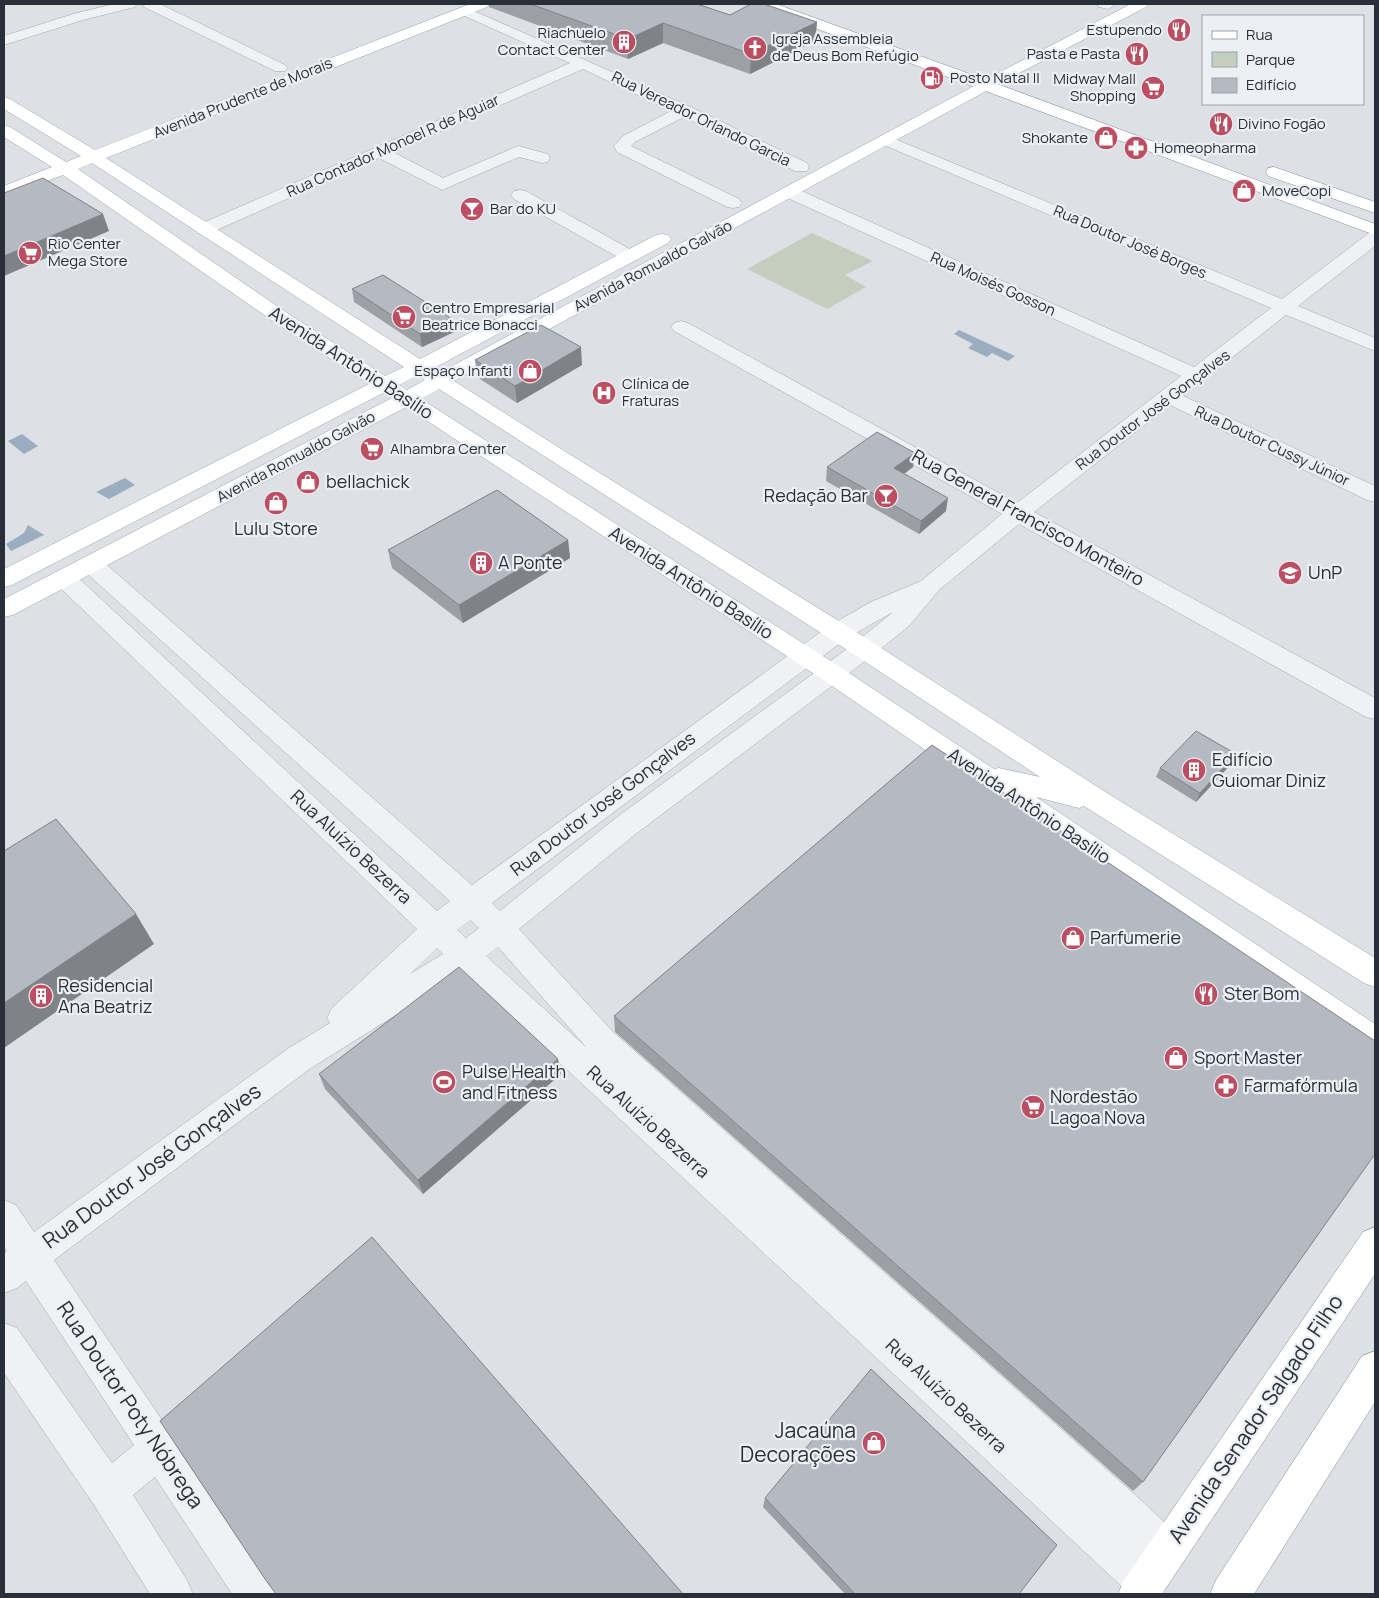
<svg xmlns="http://www.w3.org/2000/svg" width="1379" height="1598" font-family="Manrope,sans-serif">
<style>
.green{fill:#c3cebf}
.water{fill:#9baec1}
.lines{fill:none;stroke-linecap:round;stroke-linejoin:round}
.minor-casing{stroke:#a3a7ae;stroke-width:1}
.major-casing{stroke:#9da5af;stroke-width:1}
.highway-casing{stroke:#868e9a;stroke-width:1}
.minor{fill:#eff1f4;fill-rule:evenodd}
.major{fill:#fff;fill-rule:evenodd}
.highway{fill:#fff;fill-rule:evenodd}
.wall{fill:#9c9fa6}
.shaded-wall{fill:#7f8287}
.building{fill:#b5b9c1;stroke:#7f8287}
.labels{text-anchor:middle;stroke-width:4.5;stroke-linejoin:round;paint-order:stroke}
.far-poi-label{font-size:15px;fill:#282f39;stroke:#eceff3;text-anchor:start}
.far-street-label{font-size:15px;fill:#282f39;stroke:#eceff3}
.street-label{font-size:18px;fill:#282f39;stroke:#eceff3}
.poi-label{font-size:18px;fill:#282f39;stroke:#eceff3;text-anchor:start}
.near-street-label{font-size:21px;fill:#282f39;stroke:#eceff3}
.near-poi-label{font-size:21px;fill:#282f39;stroke:#eceff3;text-anchor:end}
</style>
<rect width="100%" height="100%" fill="#dde0e5"/>
<path class="green" d="M812,233L873,261L845,275L866,287L827,309L747,269Z"/>
<path class="water" d="M959,330L1015,356L1008,361L992,353L987,357L968,348L973,344L954,334Z
M22,434L38,446L24,454L8,441Z
M125,478L135,485L109,499L96,492Z
M28,525L44,535L11,551L6,544L24,533Z"/>
<g class="lines">
<g class="minor-casing">
<path id="minor" d="M114,4H137L135,7L83,20L4,45V36L73,14Z
M142,4H160L285,65L288,68L285,71H275L144,7Z
M1097,4H1114L1115,5L1108,9L1099,7Z
M465,7L691,107L807,163L809,167L807,171H795L684,117L635,142L631,146L739,199L742,203L739,207L733,208L727,207L617,152L614,146L623,136L671,111L583,69L393,152L443,178L518,146L548,154L550,158L548,162L542,163L519,157L442,190L379,158L210,233L204,234L198,233L195,229L198,225L570,63L460,14L458,11L460,8Z
M885,135L1282,299L1369,233L1375,232V246L1298,306L1375,338V351L1286,315L1183,396L1375,486V502L1367,500L1170,405L1034,512L1375,698V719L1366,717L1019,524L939,590L909,626L873,655L637,833L519,929L613,1032L1142,1501L1180,1538L1186,1552L1180,1566L1166,1572L1162,1570L1166,1581L1161,1594H1130L463,973L311,1068L54,1260L270,1580L276,1594H232L155,1477L133,1495L187,1580L193,1594H150L94,1505L4,1373V1323L17,1328L112,1463L134,1445L26,1281L17,1288L4,1293V1254L7,1251L4,1247V1200L16,1205L34,1232L289,1048L330,1023L327,1018L332,1008L417,929L56,584L52,578L56,572L64,570L72,572L437,911L450,901L83,570L79,564L83,558L91,556L99,558L472,885L829,626L871,602L921,581L1002,514L674,331L671,327L674,323L681,321L688,323L1017,503L1181,376L783,196L780,192L783,188L789,187L795,188L1194,367L1271,308L879,143L877,140L879,137ZM893,612L855,643L617,817L500,911L492,903L847,638ZM470,920L479,928L466,938L457,930ZM498,947L587,1048L486,956ZM437,948L443,954L410,974Z
M520,190L526,191L635,252L638,256L635,260L629,261L623,260L514,199L511,195L514,191Z"/>
</g>
<g class="major-casing">
<path id="major" d="M470,4H489L487,7L106,158L420,359L656,235L662,234L668,235L671,239L668,243L434,368L441,372L1000,72L1131,4H1148L1146,7L1010,78L454,381L569,454L847,626L1107,793L1375,958V987L1364,983L1084,806L1079,808L1036,797L1375,1024V1055L1364,1051L822,679L406,407L13,615L4,617V599L392,398L383,393L12,585L4,587V569L369,384L270,319L63,175L4,197V186L52,167L4,137V125L10,127L66,162L81,156L4,109V97L10,99L95,150ZM92,163L404,367L385,376L284,311L78,169ZM418,375L425,380L407,390L399,385ZM439,389L829,638L1040,777L999,768L994,769L840,667L421,399Z"/>
</g>
<g class="highway-casing">
<path id="highway" d="M756,4H776L992,82L1375,224V235L758,7Z
M1274,167L1375,202V213L1268,176L1266,172L1268,168Z
M1375,1227V1274L1162,1594H1118L1124,1580L1363,1232Z
M1375,1351V1402L1254,1594H1210L1216,1580L1362,1356Z"/>
</g>
<use href="#minor" class="minor"/>
<use href="#major" class="major"/>
<use href="#highway" class="highway"/>
</g>
<path class="wall" d="M489,4H697L730,15L817,22L815,41L750,74L663,43L628,59L489,7Z
M352,289L454,332L422,347L354,302Z
M475,360L582,365L517,403L477,377Z
M827,467H913L904,474L946,511L919,534L826,481Z
M568,540L570,558L463,623L392,568L388,550Z
M1236,754L1232,763L1196,802L1156,777L1160,768Z
M614,1016L1143,1482L1133,1491L615,1032Z
M319,1074H561L423,1194L325,1089Z
M765,1498L1019,1594H845L763,1507Z"/>
<path class="shaded-wall" d="M817,22L815,41L750,74L751,54Z
M663,23V43L628,59V39Z
M103,214L109,231L4,276V256Z
M452,319L454,332L422,347L420,334Z
M581,347L582,365L517,403L515,386Z
M915,453L913,467L892,482L894,468Z
M948,498L946,511L919,534L921,521Z
M568,540L570,558L463,623L459,605Z
M1236,754L1232,763L1196,802L1200,793Z
M136,914L154,944L4,1048V1003Z
M558,1059L561,1074L423,1194L418,1180Z"/>
<path class="building" d="M530,4H697L730,15L751,4H764L817,22L751,54L663,23L628,39Z
M43,178L103,214L4,256V193Z
M383,275L452,319L420,334L352,289Z
M541,325L581,347L515,386L475,360Z
M877,432L915,453L894,468L948,498L921,521L827,467Z
M497,490L568,540L459,605L388,550Z
M1196,731L1236,754L1200,793L1160,768Z
M932,745L1375,1041V1154L1143,1482L614,1016Z
M56,819L136,914L4,1003V851Z
M459,967L558,1059L418,1180L319,1074Z
M372,1237L683,1594H276L265,1579L160,1421Z
M871,1369L1057,1545L1019,1594H855L765,1498Z"/>
<defs>
<g id="restaurant-disc" transform="scale(1.25)"><circle r="9.5" fill="#bd4e61" stroke="#eceff3"/><path d="M-5-6h1v4h1v-4h1v4h1v-4h1v5L-1.5 .5V6h-2V.5L-5-1ZM5-6V6H3V1.5H1.5Q1.5-4 5-6Z" fill="#fff"/></g>
<g id="building-disc" transform="scale(1.25)"><circle r="9.5" fill="#bd4e61" stroke="#eceff3"/><path d="M-4-6H4V6H1V3H-1V6H-4ZM-2.5-4.3h1.7v1.8h-1.7ZM.8-4.3h1.7v1.8H.8ZM-2.5-1h1.7V.8h-1.7ZM.8-1h1.7V.8H.8Z" fill="#fff"/></g>
<g id="church-disc" transform="scale(1.25)"><circle r="9.5" fill="#bd4e61" stroke="#eceff3"/><path d="M-1.2-6h2.4v3.5h3.3v2.4h-3.3V6h-2.4V-.1h-3.3v-2.4h3.3Z" fill="#fff"/></g>
<g id="fuel-disc" transform="scale(1.25)"><circle r="9.5" fill="#bd4e61" stroke="#eceff3"/><path d="M-5.5-6h7V0h2V4h1.3V-2.5L3-4.5l.8-.8L6-3V5H2.5V1h-1V6h-7ZM-4.2-4.7v3.2H.2V-4.7Z" fill="#fff"/></g>
<g id="supermarket-disc" transform="scale(1.25)"><circle r="9.5" fill="#bd4e61" stroke="#eceff3"/><path d="M-6-5.5h2.5l.6 2H6L4.5 2H-2.5L-4.4-4H-6ZM-1.5 3.2a1.3 1.3 0 1 0 .1 0ZM3 3.2a1.3 1.3 0 1 0 .1 0Z" fill="#fff"/></g>
<g id="shop-disc" transform="scale(1.25)"><circle r="9.5" fill="#bd4e61" stroke="#eceff3"/><path d="M-5-2.5h2.3a2.7 3.5 0 0 1 5.4 0H5L5.5 6h-11ZM-1.5-2.5h3a1.5 2.3 0 0 0-3 0Z" fill="#fff"/></g>
<g id="pharmacy-disc" transform="scale(1.25)"><circle r="9.5" fill="#bd4e61" stroke="#eceff3"/><path d="M-2-6h4v4h4v4h-4v4h-4v-4h-4v-4h4Z" fill="#fff"/></g>
<g id="bar-disc" transform="scale(1.25)"><circle r="9.5" fill="#bd4e61" stroke="#eceff3"/><path d="M-6-5H6L.8 .8V4.5H3.5V6h-7V4.5H-.8V.8Z" fill="#fff"/></g>
<g id="hospital-disc" transform="scale(1.25)"><circle r="9.5" fill="#bd4e61" stroke="#eceff3"/><path d="M-5-5h3v3.5h4V-5h3V5h-3V1.5h-4V5h-3Z" fill="#fff"/></g>
<g id="university-disc" transform="scale(1.25)"><circle r="9.5" fill="#bd4e61" stroke="#eceff3"/><path d="M0-5L7-2L0 1L-7-2ZM-4 1L0 2.5L4 1V4Q0 6-4 4Z" fill="#fff"/></g>
<g id="stadium-disc" transform="scale(1.25)"><circle r="9.5" fill="#bd4e61" stroke="#eceff3"/><path d="M0-5a6.5 5 0 1 0 0 10a6.5 5 0 1 0 0-10ZM-3.5-1.8h7v3.6h-7Z" fill="#fff"/></g>
</defs>
<g fill-rule="evenodd">
<use href="#restaurant-disc" x="1179" y="30"/>
<use href="#building-disc" x="624" y="42"/>
<use href="#church-disc" x="755" y="48"/>
<use href="#restaurant-disc" x="1137" y="54"/>
<use href="#fuel-disc" x="932" y="78"/>
<use href="#supermarket-disc" x="1153" y="88"/>
<use href="#restaurant-disc" x="1221" y="124"/>
<use href="#shop-disc" x="1106" y="138"/>
<use href="#pharmacy-disc" x="1136" y="148"/>
<use href="#shop-disc" x="1244" y="191"/>
<use href="#bar-disc" x="472" y="209"/>
<use href="#supermarket-disc" x="30" y="253"/>
<use href="#supermarket-disc" x="404" y="317"/>
<use href="#shop-disc" x="530" y="371"/>
<use href="#hospital-disc" x="604" y="393"/>
<use href="#supermarket-disc" x="372" y="449"/>
<use href="#shop-disc" x="308" y="482"/>
<use href="#bar-disc" x="886" y="496"/>
<use href="#shop-disc" x="276" y="503"/>
<use href="#building-disc" x="481" y="563"/>
<use href="#university-disc" x="1290" y="573"/>
<use href="#building-disc" x="1194" y="770"/>
<use href="#shop-disc" x="1073" y="938"/>
<use href="#restaurant-disc" x="1206" y="994"/>
<use href="#building-disc" x="41" y="996"/>
<use href="#shop-disc" x="1176" y="1058"/>
<use href="#stadium-disc" x="444" y="1082"/>
<use href="#pharmacy-disc" x="1226" y="1086"/>
<use href="#supermarket-disc" x="1033" y="1107"/>
<use href="#shop-disc" x="874" y="1443"/>
</g>
<g class="labels">
<g class="far-poi-label">
<text x="1162" y="35" text-anchor="end">Estupendo</text>
<text x="606" y="38" text-anchor="end">Riachuelo<tspan x="606" dy="17">Contact Center</tspan></text>
<text x="772" y="44">Igreja Assembleia<tspan x="772" dy="17">de Deus Bom Refúgio</tspan></text>
<text x="1120" y="59" text-anchor="end">Pasta e Pasta</text>
<text x="950" y="83">Posto Natal II</text>
<text x="1136" y="84" text-anchor="end">Midway Mall<tspan x="1136" dy="17">Shopping</tspan></text>
<text x="1238" y="129">Divino Fogão</text>
<text x="1088" y="143" text-anchor="end">Shokante</text>
<text x="1154" y="153">Homeopharma</text>
<text x="1262" y="196">MoveCopi</text>
<text x="490" y="214">Bar do KU</text>
<text x="48" y="249">Rio Center<tspan x="48" dy="17">Mega Store</tspan></text>
<text x="422" y="313">Centro Empresarial<tspan x="422" dy="17">Beatrice Bonacci</tspan></text>
<text x="512" y="376" text-anchor="end">Espaço Infanti</text>
<text x="622" y="389">Clínica de<tspan x="622" dy="17">Fraturas</tspan></text>
<text x="390" y="454">Alhambra Center</text>
</g>
<g class="far-street-label">
<text transform="translate(243 98) rotate(-22)" y="5">Avenida Prudente de Morais</text>
<text transform="translate(701 119) rotate(26)" y="5">Rua Vereador Orlando Garcia</text>
<text transform="translate(393 146) rotate(-24)" y="5">Rua Contador Monoel R de Aguiar</text>
<text transform="translate(1130 242) rotate(23)" y="5">Rua Doutor José Borges</text>
<text transform="translate(653 266) rotate(-28)" y="5">Avenida Romualdo Galvão</text>
<text transform="translate(993 284) rotate(24)" y="5">Rua Moisés Gosson</text>
<text transform="translate(1153 410) rotate(-37)" y="5">Rua Doutor José Gonçalves</text>
<text transform="translate(1272 446) rotate(25)" y="5">Rua Doutor Cussy Júnior</text>
<text transform="translate(296 457) rotate(-28)" y="5">Avenida Romualdo Galvão</text>
</g>
<g class="street-label">
<text transform="translate(351 363) rotate(33)" y="6">Avenida Antônio Basílio</text>
<text transform="translate(1028 518) rotate(29)" y="6">Rua General Francisco Monteiro</text>
<text transform="translate(691 583) rotate(33)" y="6">Avenida Antônio Basílio</text>
<text transform="translate(603 804) rotate(-37)" y="6">Rua Doutor José Gonçalves</text>
<text transform="translate(1029 806) rotate(34)" y="6">Avenida Antônio Basílio</text>
<text transform="translate(351 847) rotate(43)" y="6">Rua Aluízio Bezerra</text>
<text transform="translate(648 1122) rotate(42)" y="6">Rua Aluízio Bezerra</text>
<text transform="translate(946 1396) rotate(43)" y="6">Rua Aluízio Bezerra</text>
</g>
<g class="poi-label">
<text x="326" y="488">bellachick</text>
<text x="868" y="502" text-anchor="end">Redação Bar</text>
<text x="276" y="535" text-anchor="middle">Lulu Store</text>
<text x="498" y="569">A Ponte</text>
<text x="1308" y="579">UnP</text>
<text x="1212" y="766">Edifício<tspan x="1212" dy="21">Guiomar Diniz</tspan></text>
<text x="1090" y="944">Parfumerie</text>
<text x="58" y="992">Residencial<tspan x="58" dy="21">Ana Beatriz</tspan></text>
<text x="1224" y="1000">Ster Bom</text>
<text x="1194" y="1064">Sport Master</text>
<text x="462" y="1078">Pulse Health<tspan x="462" dy="21">and Fitness</tspan></text>
<text x="1244" y="1092">Farmafórmula</text>
<text x="1050" y="1103">Nordestão<tspan x="1050" dy="21">Lagoa Nova</tspan></text>
</g>
<g class="near-street-label">
<text transform="translate(152 1166) rotate(-36)" y="7">Rua Doutor José Gonçalves</text>
<text transform="translate(130 1405) rotate(56)" y="7">Rua Doutor Poty Nóbrega</text>
<text transform="translate(1256 1419) rotate(-56)" y="7">Avenida Senador Salgado Filho</text>
</g>
<g class="near-poi-label">
<text x="856" y="1438">Jacaúna<tspan x="856" dy="24">Decorações</tspan></text>
</g>
</g>
<rect width="1379" height="1598" fill="none" stroke="#282f39" stroke-width="10"/>
<rect x="1202" y="15" width="162" height="90" fill="#eceff3" stroke="#9ea2a9"/>
<rect x="1212" y="31" width="25" height="8" fill="#ffffff" stroke="#9ea2a9"/>
<text x="1246" y="40" font-size="15" fill="#282f39">Rua</text>
<rect x="1212" y="52" width="25" height="15" fill="#c3cebf" stroke="#9ea2a9"/>
<text x="1246" y="65" font-size="15" fill="#282f39">Parque</text>
<rect x="1212" y="78" width="25" height="15" fill="#b5b9c1" stroke="#9ea2a9"/>
<text x="1246" y="90" font-size="15" fill="#282f39">Edifício</text>
</svg>
